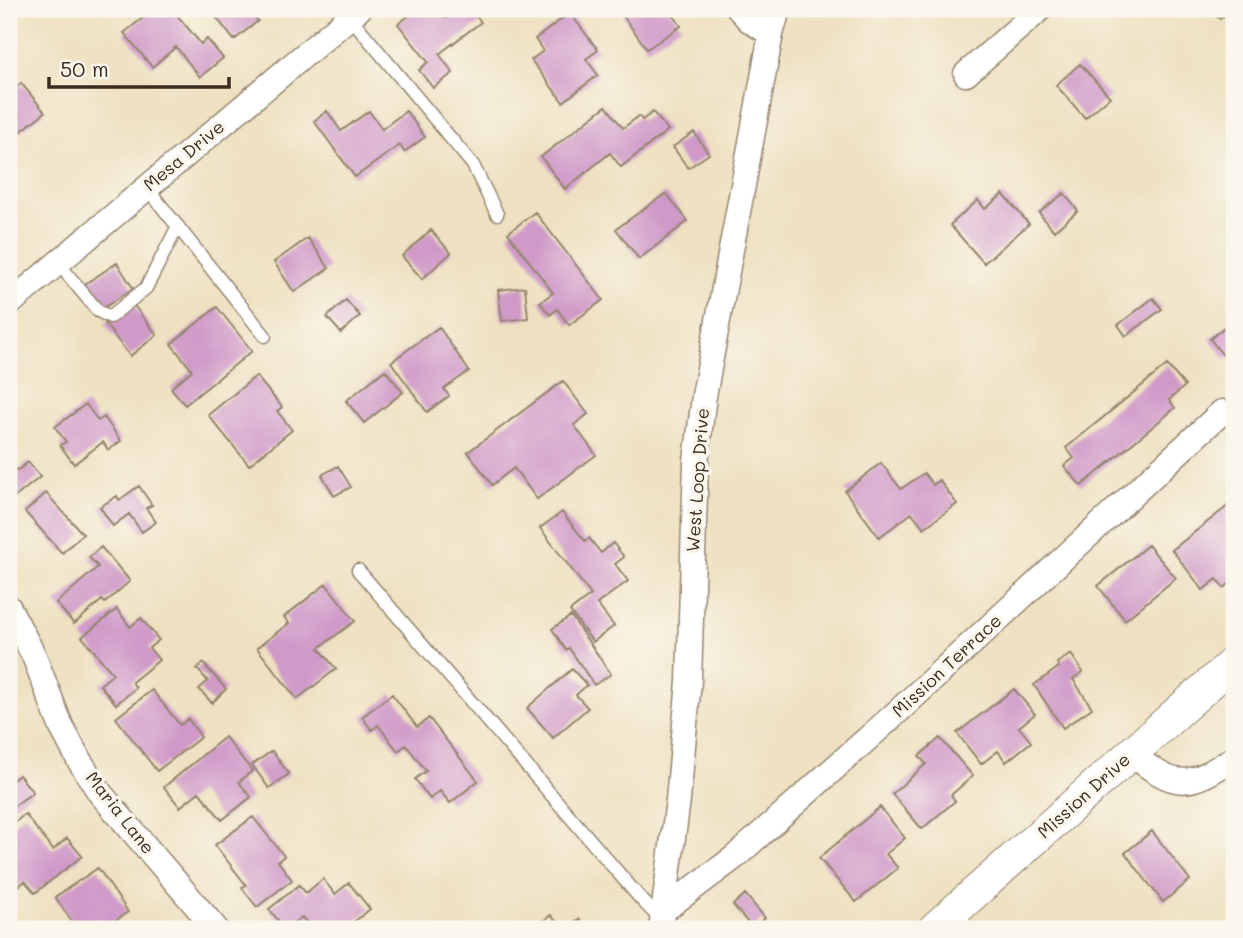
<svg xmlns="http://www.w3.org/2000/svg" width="1243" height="938" font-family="Mali,sans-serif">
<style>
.building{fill:#cf99c8}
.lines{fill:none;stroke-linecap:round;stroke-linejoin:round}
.service-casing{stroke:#94856f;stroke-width:15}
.minor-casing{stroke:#94856f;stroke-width:27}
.tertiary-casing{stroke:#94856f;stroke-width:34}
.service{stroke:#fff;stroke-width:12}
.minor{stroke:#fff;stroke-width:24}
.tertiary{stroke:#fff;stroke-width:32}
.labels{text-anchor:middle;stroke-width:7;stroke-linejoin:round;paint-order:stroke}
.street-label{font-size:18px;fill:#3b2a1e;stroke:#fbf7ec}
</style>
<rect width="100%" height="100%" fill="#fbf7ec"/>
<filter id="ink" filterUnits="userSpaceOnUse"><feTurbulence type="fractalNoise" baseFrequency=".0143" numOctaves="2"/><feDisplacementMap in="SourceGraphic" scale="14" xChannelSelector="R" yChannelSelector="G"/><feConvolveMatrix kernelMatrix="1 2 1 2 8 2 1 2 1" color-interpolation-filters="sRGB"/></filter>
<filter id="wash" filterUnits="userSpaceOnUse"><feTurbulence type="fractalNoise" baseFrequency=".00686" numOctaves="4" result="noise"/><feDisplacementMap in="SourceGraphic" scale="28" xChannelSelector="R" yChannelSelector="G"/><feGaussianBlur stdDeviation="1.57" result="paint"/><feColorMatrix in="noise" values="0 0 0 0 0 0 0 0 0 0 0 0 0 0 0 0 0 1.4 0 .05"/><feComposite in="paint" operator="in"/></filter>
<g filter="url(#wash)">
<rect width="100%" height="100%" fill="#eee0c0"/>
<g id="blocks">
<path class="building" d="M154,9H172L201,44L207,39L223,58L200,77L176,47L152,67L124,33Z
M210,9H248L258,21L234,40Z
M418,9H439L446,18L458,9H471L481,22L439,54L453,73L433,88L419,70L428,62L398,24Z
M633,9H669L681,26L647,49L623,16Z
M1211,9H1232L1220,19Z
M570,13L598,50L586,59L598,75L563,102L531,60L543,51L535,39Z
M1080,64L1110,97L1085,118L1056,85Z
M21,83L45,112L9,141V93Z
M606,106L623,128L639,116L642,120L653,112L668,130L621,167L610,153L565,189L541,157Z
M327,111L341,131L369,111L382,129L406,111L425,137L404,152L400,145L355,177L314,121Z
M694,132L709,154L688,168L673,147Z
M666,193L688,221L639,259L616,229Z
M1064,193L1078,211L1054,231L1039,213Z
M1003,194L1029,224L984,263L950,225L978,200L985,209Z
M535,212L603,300L569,325L557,309L550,315L540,302L553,293L508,233Z
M431,230L451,253L422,279L402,256Z
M308,238L329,268L294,292L274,262Z
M117,263L133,288L102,309L85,284Z
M525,287L528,318L502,321L498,290Z
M1153,298L1162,309L1126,336L1118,325Z
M346,300L360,316L341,333L327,317Z
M132,303L157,335L130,356L105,324Z
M217,307L252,351L185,405L171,388L192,370L171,344Z
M1229,323L1234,329V352L1226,359L1210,339Z
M439,327L469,371L444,389L449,396L427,412L391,362Z
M1167,365L1185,386L1169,400L1175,408L1081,486L1064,466L1074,458L1066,448Z
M385,370L403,392L364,423L346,401Z
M256,376L282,407L277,411L292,430L249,465L208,415Z
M563,381L588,414L574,425L596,455L537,499L514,468L492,485L468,452Z
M86,404L98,421L104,417L121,441L108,450L103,442L74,464L60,445L66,442L55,427Z
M9,460L17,471L28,462L40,477L9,502Z
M881,463L901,489L924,473L933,485L939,480L957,504L924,528L912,513L879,537L845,491Z
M338,466L351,487L334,496L322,475Z
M139,486L152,505L146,508L156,522L142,532L129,514L113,526L100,507L117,496L119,500Z
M46,493L83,534L62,553L25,512Z
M1229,505L1234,513V580L1224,588L1217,579L1203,590L1172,550Z
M562,512L585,541L589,538L601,553L613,543L624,557L615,564L628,581L597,604L614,626L593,642L570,611L591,595L540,528Z
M1148,545L1176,578L1125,620L1098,586Z
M101,547L130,581L105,603L102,600L74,624L56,603L98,567L89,557Z
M326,584L355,621L319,648L336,669L297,699L257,648L289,623L284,617Z
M117,609L130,627L141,618L159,640L149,648L159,660L132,682L136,688L116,704L100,685L113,674L82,637Z
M571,616L611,674L594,685L569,648L566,650L552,629Z
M1071,654L1083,672L1073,679L1092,708L1063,728L1034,685L1059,667L1057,663Z
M203,663L226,689L212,703L199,689L208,681L197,669Z
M572,669L587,685L576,695L588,708L553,738L527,708Z
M1014,689L1035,714L1019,727L1031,742L1006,762L998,751L981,764L957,733Z
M152,690L180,725L188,719L201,737L157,771L116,718Z
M392,694L417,727L429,718L478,781L450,803L440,791L430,799L415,779L426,771L406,745L398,751L378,725L372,730L362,717Z
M225,737L252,771L239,782L251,797L222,820L199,792L180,807L164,787Z
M940,738L973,776L951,795L955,801L922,829L892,794L926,764L919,756Z
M272,751L289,774L269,788L252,765Z
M19,775L33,792L9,810V783Z
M880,807L905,838L886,854L898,868L856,902L819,858Z
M25,814L53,850L67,838L82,856L35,893L25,881L14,890L9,884V827Z
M253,817L284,856L278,861L292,880L257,907L242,888L246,885L215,845Z
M1152,831L1190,880L1163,902L1125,853Z
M98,868L128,912L103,929H77L55,897Z
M323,879L335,894L349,883L370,909L345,929H312L302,917L285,929L269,909L299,885L306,893Z
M745,894L765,918L753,929L733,905Z
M551,915L562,929H533Z
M579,919L587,929H565Z"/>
</g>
</g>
<g filter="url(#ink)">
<use href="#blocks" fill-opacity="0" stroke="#94856f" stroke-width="2"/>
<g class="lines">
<g class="service-casing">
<path id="service" d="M350,17L473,165L497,214
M147,188L265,336
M58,263L98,311L110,317L146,288L178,226
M358,570L640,898L662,921"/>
</g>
<g class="minor-casing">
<path id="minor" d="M771,34L778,9
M966,74L1040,9
M9,304L359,9
M9,608L34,656L61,726L79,760L100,793L216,929
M1131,754C1177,789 1186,789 1234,758
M664,910L735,857L894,715L1222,412
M661,929L678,800L689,681L696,461L704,396L771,34L749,20L739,9"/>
</g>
<g class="tertiary-casing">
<path id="tertiary" d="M934,929L1234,662"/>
</g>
<use href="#service" class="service"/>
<use href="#minor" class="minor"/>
<use href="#tertiary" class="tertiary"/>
</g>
</g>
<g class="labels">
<g class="street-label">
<text transform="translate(184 156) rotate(-40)" y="6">Mesa Drive</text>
<text transform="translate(698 480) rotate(-86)" y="6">West Loop Drive</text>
<text transform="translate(947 666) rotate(-43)" y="6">Mission Terrace</text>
<text transform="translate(1084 796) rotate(-42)" y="6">Mission Drive</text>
<text transform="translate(120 813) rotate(52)" y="6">Maria Lane</text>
</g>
</g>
<rect width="1243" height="938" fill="none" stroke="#fbf7ec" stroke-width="35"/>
<path d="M49 77v10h180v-10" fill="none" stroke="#3b2a1e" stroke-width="3.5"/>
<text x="60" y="77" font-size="21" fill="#3b2a1e" stroke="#fbf7ec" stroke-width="5" paint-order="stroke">50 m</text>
</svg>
